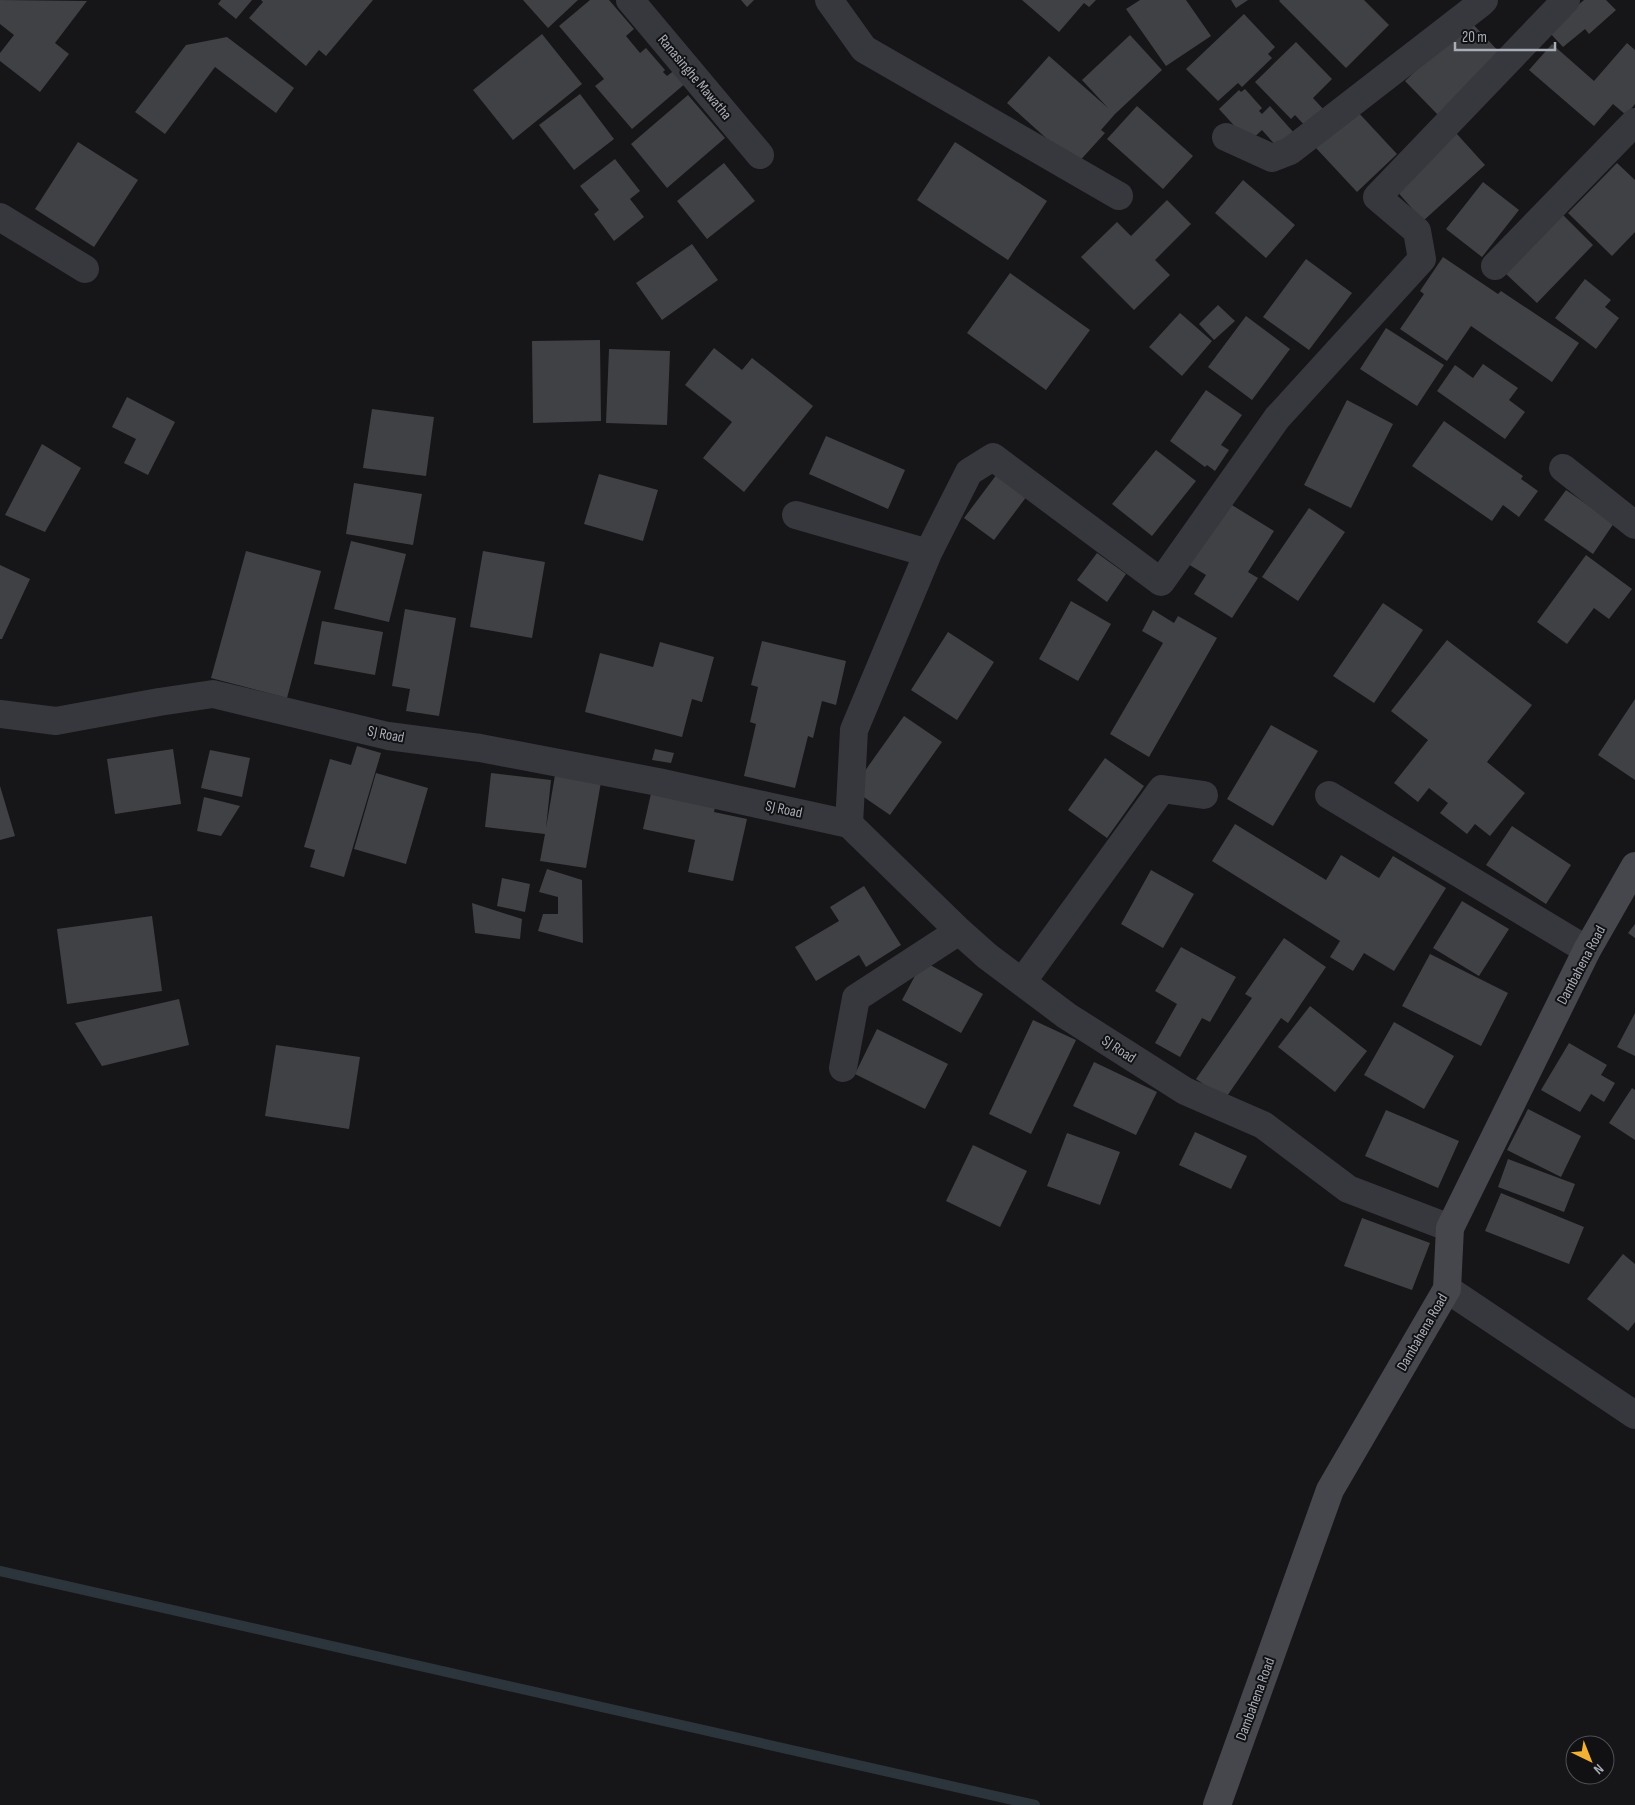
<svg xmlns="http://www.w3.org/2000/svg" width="1635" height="1805" font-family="'Sofia Sans Condensed',sans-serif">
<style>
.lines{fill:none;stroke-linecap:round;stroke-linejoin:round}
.stream{stroke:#2c353c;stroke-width:10}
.building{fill:#404145}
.street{stroke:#37383d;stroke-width:28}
.secondary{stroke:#45474d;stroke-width:28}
.labels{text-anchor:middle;stroke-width:4;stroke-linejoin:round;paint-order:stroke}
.street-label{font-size:15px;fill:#a8adb8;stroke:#111113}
</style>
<rect width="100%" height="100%" fill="#161618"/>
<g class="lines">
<path class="stream" d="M0,1571L1035,1805"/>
</g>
<path class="building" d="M0,0L87,1L55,43L69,54L40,92L0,61V53L14,35L0,24Z
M221,0H252L236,19L218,4Z
M261,0H373L326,56L319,50L306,66L249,18L263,2Z
M523,0H578L548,28Z
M590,0H609L634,29L626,36L640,53L646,48L665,70L663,72L667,76L676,69L687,82L632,129L595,86L604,79L559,26Z
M741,0H754L747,7Z
M1022,0H1096L1089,7L1084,3L1059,32Z
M1140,0H1186L1211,36L1166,66L1126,9Z
M1231,0H1248L1236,8Z
M1280,0H1364L1389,25L1346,68L1279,1Z
M1584,0H1606L1616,10L1589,34L1585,29L1563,47L1548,31Z
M1244,14L1275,47L1268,54L1272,58L1242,87L1238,83L1218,101L1186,69Z
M1469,20L1503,56L1439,116L1405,81Z
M542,34L582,84L513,140L473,90Z
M1130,35L1162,70L1115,114L1101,130L1105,133L1076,165L1007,103L1049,56L1108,108L1082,80Z
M227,37L294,88L276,113L215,67L165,134L135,112L186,45Z
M1296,42L1332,79L1313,98L1325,111L1307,128L1295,115L1291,119L1255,82Z
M1627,43L1635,50V104L1626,115L1613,104L1594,126L1529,70L1552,44L1594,81Z
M1245,89L1262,108L1259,111L1262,114L1270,106L1295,134L1279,149L1262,130L1249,142L1219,109L1239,90L1241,92Z
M580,94L614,139L574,170L539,125Z
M688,95L725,138L667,188L631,144Z
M1137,106L1193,156L1163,189L1107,139Z
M1357,111L1397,154L1357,192L1316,148Z
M1456,133L1485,165L1423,221L1395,189Z
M78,142L138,180L94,247L35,209Z
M955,142L1047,201L1008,260L917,200Z
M615,159L640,191L630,199L644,217L614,241L594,214L599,210L580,186Z
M724,163L755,201L707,239L677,201Z
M1617,163L1635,180V232L1612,256L1568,213Z
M1243,180L1295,225L1266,258L1215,213Z
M1483,182L1519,210L1482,257L1446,229Z
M1167,200L1191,224L1155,260L1170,275L1134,310L1081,257L1117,222L1131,236Z
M1562,214L1593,245L1537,303L1505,273Z
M692,244L718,280L662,320L636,283Z
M1443,257L1498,294L1501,291L1579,343L1552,382L1471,326L1447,361L1400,329L1424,294L1420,291Z
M1306,259L1352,293L1309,350L1263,317Z
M1010,273L1090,330L1046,390L967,333Z
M1585,279L1611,300L1605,307L1619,318L1596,349L1555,318Z
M1218,305L1235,321L1214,340L1199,324Z
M1180,313L1212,341L1182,376L1149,347Z
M1246,316L1290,349L1252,400L1208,367Z
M1386,328L1444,365L1417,406L1360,369Z
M600,340L601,421L533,423L532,341Z
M714,348L742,370L752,358L813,406L744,492L703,458L732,422L685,385Z
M609,349L670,351L667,425L606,423Z
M1483,364L1518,388L1509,400L1525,412L1505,439L1437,391L1455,365L1473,378Z
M1206,390L1242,415L1221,445L1229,450L1215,471L1207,465L1205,467L1170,441Z
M127,397L175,422L148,475L124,463L136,439L112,427Z
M1347,400L1393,424L1351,508L1304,485Z
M372,409L434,417L426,476L363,468Z
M1444,421L1523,476L1521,479L1538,491L1519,517L1503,505L1492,521L1412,466Z
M826,436L905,470L888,509L809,474Z
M42,444L81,468L45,532L5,515Z
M1156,450L1196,481L1152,536L1112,504Z
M1000,470L1030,492L994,540L964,518Z
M599,474L658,490L643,541L584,524Z
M354,483L422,494L413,545L346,534Z
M1566,490L1614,523L1593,554L1544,520Z
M1227,502L1274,531L1248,572L1258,578L1232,618L1194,594L1206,575L1188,564Z
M1309,508L1345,532L1298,601L1262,577Z
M351,541L406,554L389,622L334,609Z
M246,551L321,571L287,698L211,678Z
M483,551L545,562L532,638L470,627Z
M1097,553L1126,574L1107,602L1077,580Z
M1586,555L1632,589L1609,619L1594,608L1567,644L1537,622Z
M0,565L30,579L2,639H0Z
M1071,601L1111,624L1078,681L1039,659Z
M1383,603L1423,630L1374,703L1333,676Z
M405,609L456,618L439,716L406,711L410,689L392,686Z
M1153,610L1174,623L1178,616L1217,638L1149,757L1110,734L1163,643L1142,631Z
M322,621L383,632L375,675L314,664Z
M948,632L994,662L957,720L911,690Z
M1447,640L1532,705L1487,762L1525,793L1490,836L1475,824L1467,834L1440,813L1448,803L1429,788L1418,802L1394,783L1428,740L1391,711Z
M762,641L846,661L836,705L822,701L813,738L808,736L795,788L744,776L756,724L750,722L758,687L751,685Z
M660,642L714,657L702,702L692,699L682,737L585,712L600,653L653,667Z
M1635,699V780L1598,755Z
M904,716L942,742L890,815L852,789Z
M1271,725L1318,751L1273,826L1227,799Z
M357,746L381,753L344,877L310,867L315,850L304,847L330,759L351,765Z
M173,749L181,804L115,814L107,759Z
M655,749L674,753L671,763L652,760Z
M210,750L250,758L242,797L201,788Z
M1105,758L1144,786L1107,838L1068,810Z
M376,773L428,788L406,864L354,849Z
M491,773L551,780L546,828L555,775L601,782L586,868L540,861L545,834L485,827Z
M0,786L15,836L0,840Z
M652,789L716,803L714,812L747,819L733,881L688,872L695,840L643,829Z
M204,797L240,806L221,836L197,831Z
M1235,824L1326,880L1341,855L1379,878L1393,856L1446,888L1394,971L1364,953L1353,971L1330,957L1340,941L1212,861Z
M1512,826L1571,865L1546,904L1486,865Z
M547,869L582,880L583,943L538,931L543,914H558V897L539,892Z
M1151,870L1194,894L1163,948L1121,924Z
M502,878L530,884L525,912L497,906Z
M864,886L901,945L866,967L859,955L816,981L795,947L839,921L830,907Z
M1462,901L1509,929L1479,976L1433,948Z
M472,903L522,919L520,939L475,933Z
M152,916L162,991L67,1004L57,929Z
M1635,924V938L1628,933Z
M1284,938L1326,967L1288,1023L1281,1018L1225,1099L1196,1079L1252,998L1245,994Z
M1181,947L1236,977L1210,1022L1202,1018L1180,1057L1155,1043L1177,1004L1155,991Z
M1430,954L1508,993L1481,1046L1402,1006Z
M923,961L983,994L961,1033L902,1000Z
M179,999L189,1045L102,1066L75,1023Z
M1310,1006L1367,1051L1335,1092L1278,1047Z
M1635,1013V1056L1617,1047Z
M1033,1020L1076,1040L1031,1134L989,1114Z
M1394,1022L1454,1056L1424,1109L1364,1075Z
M877,1029L948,1064L925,1109L855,1074Z
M1569,1043L1607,1065L1601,1075L1615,1083L1604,1102L1591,1094L1580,1112L1541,1090Z
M276,1045L360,1057L349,1129L265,1116Z
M1094,1062L1157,1092L1136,1135L1073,1106Z
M1632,1088L1635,1090V1140L1609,1123Z
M1528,1109L1581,1136L1561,1177L1507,1150Z
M1386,1110L1459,1141L1438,1188L1365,1156Z
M1195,1132L1247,1156L1231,1189L1179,1165Z
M1067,1133L1120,1152L1100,1205L1047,1186Z
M973,1145L1027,1171L1000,1227L946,1201Z
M1508,1159L1575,1184L1564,1212L1498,1187Z
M1501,1193L1584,1227L1569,1264L1485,1231Z
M1362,1218L1430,1243L1412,1290L1344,1266Z
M1623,1254L1635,1264V1322L1628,1331L1587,1299Z"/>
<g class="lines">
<path class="street" d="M630,0L760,155
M829,0L864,49L1119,196
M1226,137L1272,158L1290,151L1480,4L1484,0
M0,217L85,269
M1495,266L1635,122
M1563,468L1635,525
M796,515L928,553
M0,714L56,721L159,702L213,694L388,736L480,748L658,782L849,824L959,931L987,956L1067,1016L1185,1091L1263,1125L1348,1189L1450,1228
M1329,795L1587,950
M849,824L854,730L928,553L969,472L993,457L1161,582L1277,418L1422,259L1417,231L1377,197L1566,0
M1022,982L1162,789L1204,795
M843,1068L856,998L959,931
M1447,1289L1635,1415"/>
<path class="secondary" d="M1217,1805L1330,1490L1447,1289L1450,1228L1587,950L1635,866"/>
</g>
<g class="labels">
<g class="street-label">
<text transform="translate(695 77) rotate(50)" y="5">Ranasinghe Mawatha</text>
<text transform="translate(386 734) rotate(11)" y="5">SJ Road</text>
<text transform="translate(784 809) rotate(12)" y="5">SJ Road</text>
<text transform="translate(1581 965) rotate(-62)" y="5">Dambahena Road</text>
<text transform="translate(1119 1049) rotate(33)" y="5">SJ Road</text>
<text transform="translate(1422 1332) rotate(-60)" y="5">Dambahena Road</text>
<text transform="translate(1255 1699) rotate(-70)" y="5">Dambahena Road</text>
</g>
</g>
<g transform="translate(1590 1760) rotate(137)"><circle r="24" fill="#111113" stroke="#4d4f55"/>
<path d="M0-4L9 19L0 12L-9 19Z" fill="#f2b134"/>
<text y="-8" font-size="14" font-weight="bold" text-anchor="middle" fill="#a8adb8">N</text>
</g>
<path d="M1455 42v8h100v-8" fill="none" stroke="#a8adb8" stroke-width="2.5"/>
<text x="1462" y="42" font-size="15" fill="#a8adb8" stroke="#111113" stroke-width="4" paint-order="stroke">20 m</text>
</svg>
